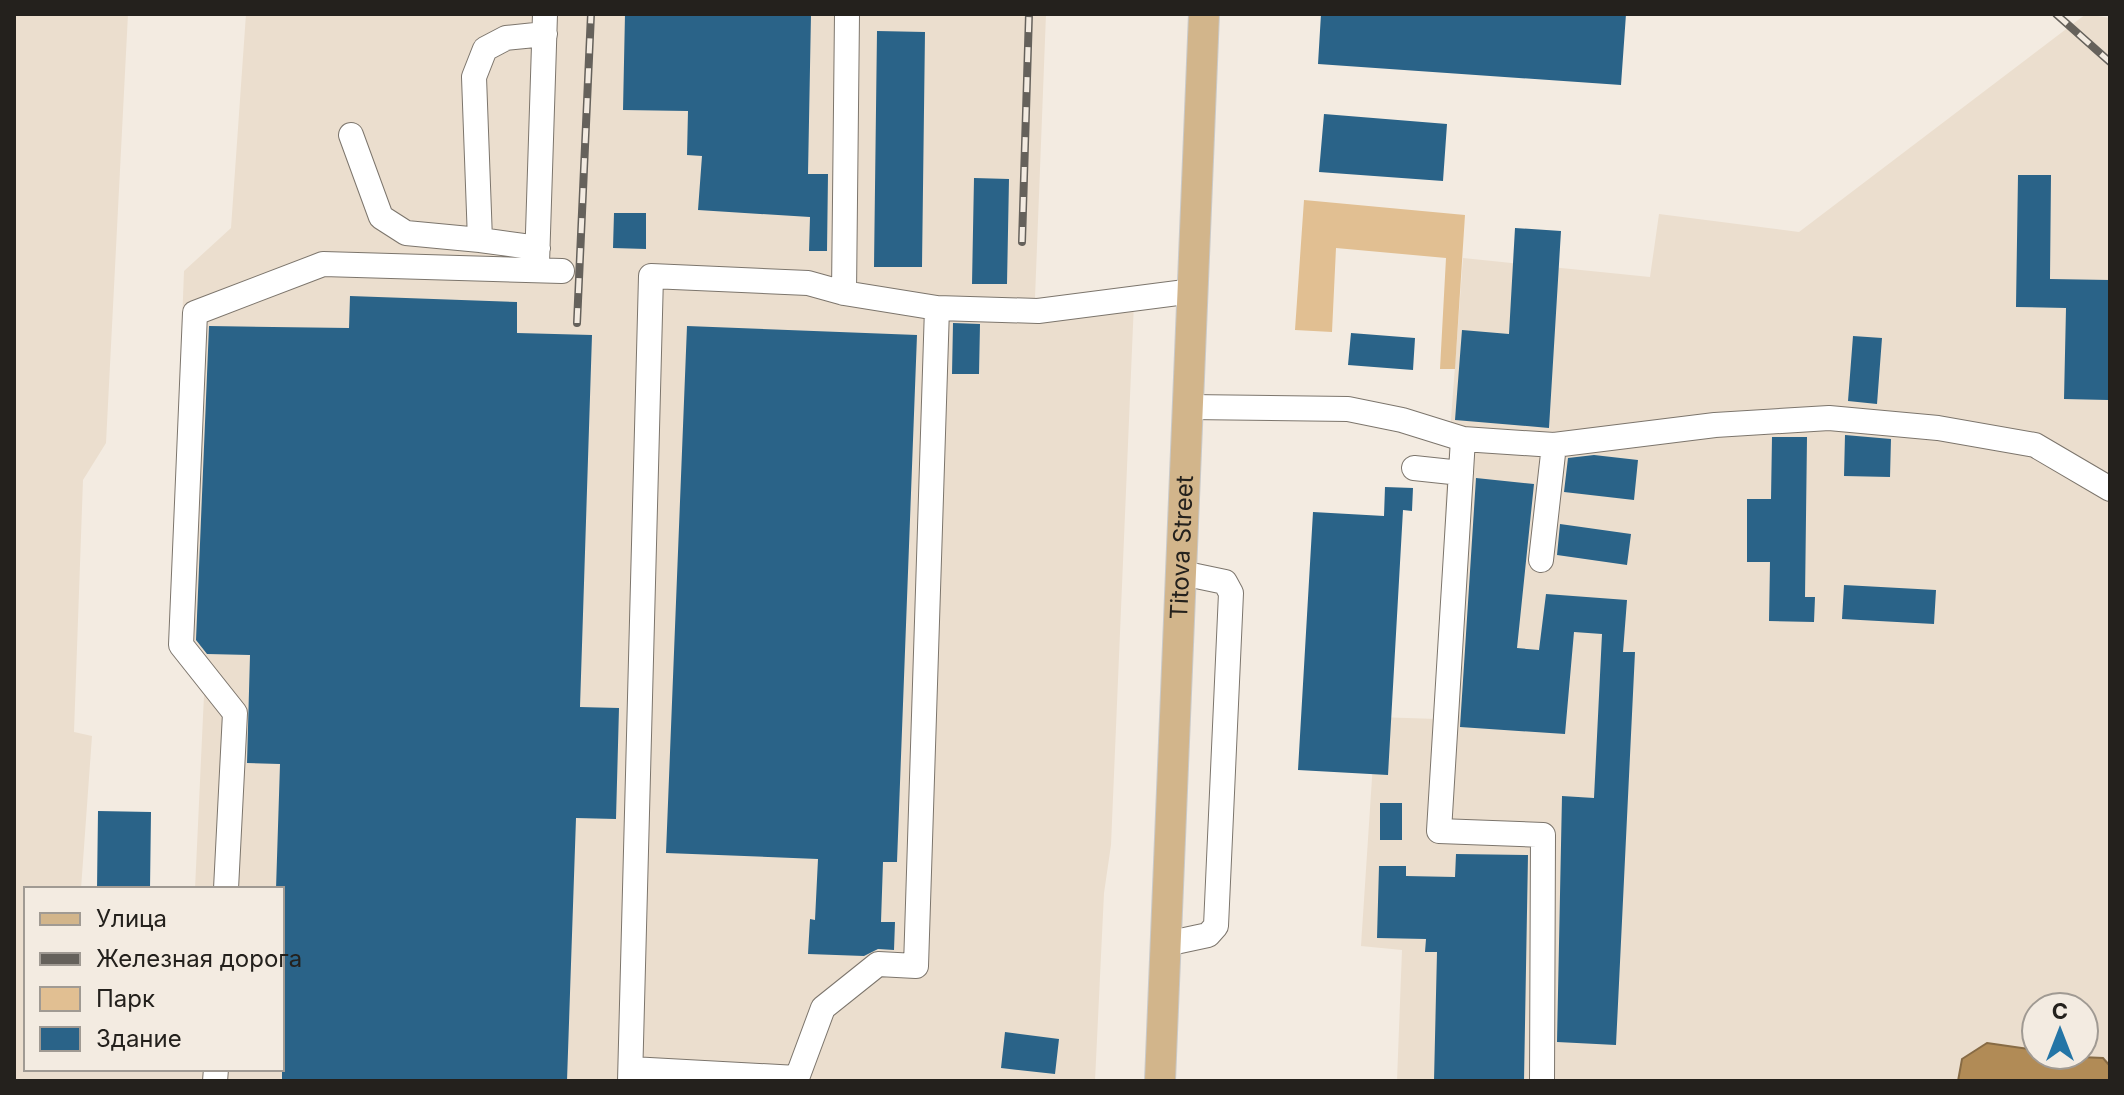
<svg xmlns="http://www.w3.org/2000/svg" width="2124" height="1095" font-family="Inter,sans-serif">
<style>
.built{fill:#ebdece;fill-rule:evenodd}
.green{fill:#e1bf92}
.water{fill:#b18b56;stroke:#876b45;stroke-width:2}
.building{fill:#2a6388}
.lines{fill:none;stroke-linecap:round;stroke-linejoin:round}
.minor-casing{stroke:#7c756c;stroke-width:26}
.major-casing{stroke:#cacac9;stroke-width:32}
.minor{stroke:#fff;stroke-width:24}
.major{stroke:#d2b58b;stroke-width:30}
.rail-casing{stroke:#65615b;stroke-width:8}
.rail{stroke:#f3ebe1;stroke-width:5;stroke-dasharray:15;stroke-linecap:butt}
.labels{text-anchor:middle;stroke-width:8;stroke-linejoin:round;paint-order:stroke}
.street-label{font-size:24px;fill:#24211d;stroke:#f3ebe1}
</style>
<rect width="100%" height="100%" fill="#f3ebe1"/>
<path class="built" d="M14,14H128L106,443L83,480L74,732L92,736L81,889H26V1069H282V889H195L204,695L170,648L184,271L231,228L246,14H1046L1035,298L1134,302L1111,845L1104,893L1095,1081H14Z
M2086,14L2110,18V1081H1397L1402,950L1361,946L1376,717L1437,719L1446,487L1463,258L1650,277L1659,214L1799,232ZM2036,1007H2084V1055H2036Z"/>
<path class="green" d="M1304,200L1465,215L1455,369H1440L1446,258L1336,248L1332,332L1295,330Z"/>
<path class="water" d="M1987,1043L2036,1050V1055L2103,1058L2110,1066V1081H1958L1962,1059Z"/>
<path class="building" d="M625,14H811L808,174H828L827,251H809L810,217L698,210L702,156L687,155L688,111L623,110Z
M1321,14H1626L1621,85L1318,64Z
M877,31L925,32L922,267H874Z
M1324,114L1447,124L1443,181L1319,172Z
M2018,175H2051L2050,279L2110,280L2108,400L2064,399L2066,308L2016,307Z
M974,178L1009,179L1007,284H972Z
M614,213H646V249L613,248Z
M1515,228L1561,231L1549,428L1455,420L1462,330L1509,334Z
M350,296L517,302V333L592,335L580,707L619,708L616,819L576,818L567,1081H282V889H276L280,764L247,763L250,655L207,654L196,640L209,326L349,328Z
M953,323L980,324L979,374H952Z
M687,326L917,335L897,862H883L881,922H895L894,950L878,949L864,956L808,954L810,919L815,920L818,859L666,853Z
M1351,333L1415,338L1413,370L1348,365Z
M1853,336L1882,338L1877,404L1848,401Z
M1845,435L1891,439L1890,477L1844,476Z
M1772,437H1807L1805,597H1815L1814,622L1769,621L1770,562H1747V499H1771Z
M1594,455L1638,460L1634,500L1564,492L1568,458Z
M1476,478L1534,484L1517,648L1539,650L1546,594L1627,600L1623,652H1635L1616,1045L1557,1042L1562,796L1594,798L1602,634L1574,632L1565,734L1460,727Z
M1385,487L1413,488L1412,511L1403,510L1388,775L1298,770L1313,512L1384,516Z
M1560,524L1631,534L1627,565L1557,555Z
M1844,585L1936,590L1934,624L1842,619Z
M1380,803H1402V840H1380Z
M98,811L151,812L150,889H97Z
M1456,854L1528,855L1524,1081H1434L1437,952H1425L1426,939L1377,938L1379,866H1406V876L1455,877Z
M1005,1032L1059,1039L1055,1074L1001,1068Z"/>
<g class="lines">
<g class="minor-casing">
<path id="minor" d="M351,135L381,217L406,233L480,240
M538,248L480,240L474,77L485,49L506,38L545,34
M537,264L545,14
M844,293L847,14
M937,308L1038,311L1193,291
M1189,407L1348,409L1402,420L1463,439
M1414,468L1461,473
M1541,560L1554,445
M226,889L235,713L181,645L195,313L323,264L562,271
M1166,944L1208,935L1216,926L1231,593L1225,582L1182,573
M215,1081L216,1069
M630,1081L651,276L808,283L844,293L937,308L916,966L878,964L823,1008L797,1078L631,1069
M1542,1081L1543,835L1439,831L1463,439L1554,445L1715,425L1829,418L1938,428L2035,445L2110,489"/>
</g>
<g class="major-casing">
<g id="major">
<path id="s1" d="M1160,1081L1204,14"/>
</g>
</g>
<use href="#minor" class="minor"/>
<use href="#major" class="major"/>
<g class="rail-casing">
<path id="rail" d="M2056,14L2110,62
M1022,242L1029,14
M577,323L591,14"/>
</g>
<use href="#rail" class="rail"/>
</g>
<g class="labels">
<g class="street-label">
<text dy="8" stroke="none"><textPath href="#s1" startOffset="534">Titova Street</textPath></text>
</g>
</g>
<rect width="2124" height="1095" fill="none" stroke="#24211d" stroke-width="32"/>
<rect x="24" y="887" width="260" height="184" fill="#f3ebe1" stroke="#a09a93" stroke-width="2"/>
<rect x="40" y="913" width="40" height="12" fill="#d2b58b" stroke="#a09a93" stroke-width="2"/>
<text x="96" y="927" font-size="24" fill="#24211d">Улица</text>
<rect x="40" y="953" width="40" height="12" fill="#65615b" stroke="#a09a93" stroke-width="2"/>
<text x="96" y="967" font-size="24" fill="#24211d">Железная дорога</text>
<rect x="40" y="987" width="40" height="24" fill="#e1bf92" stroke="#a09a93" stroke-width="2"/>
<text x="96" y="1007" font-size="24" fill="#24211d">Парк</text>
<rect x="40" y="1027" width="40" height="24" fill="#2a6388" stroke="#a09a93" stroke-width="2"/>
<text x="96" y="1047" font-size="24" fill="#24211d">Здание</text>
<g transform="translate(2060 1031)"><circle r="38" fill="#f3ebe1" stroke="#a09a93" stroke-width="2"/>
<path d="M0-6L14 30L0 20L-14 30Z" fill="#2475a6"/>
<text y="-12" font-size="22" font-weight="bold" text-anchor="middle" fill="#24211d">С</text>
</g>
</svg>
